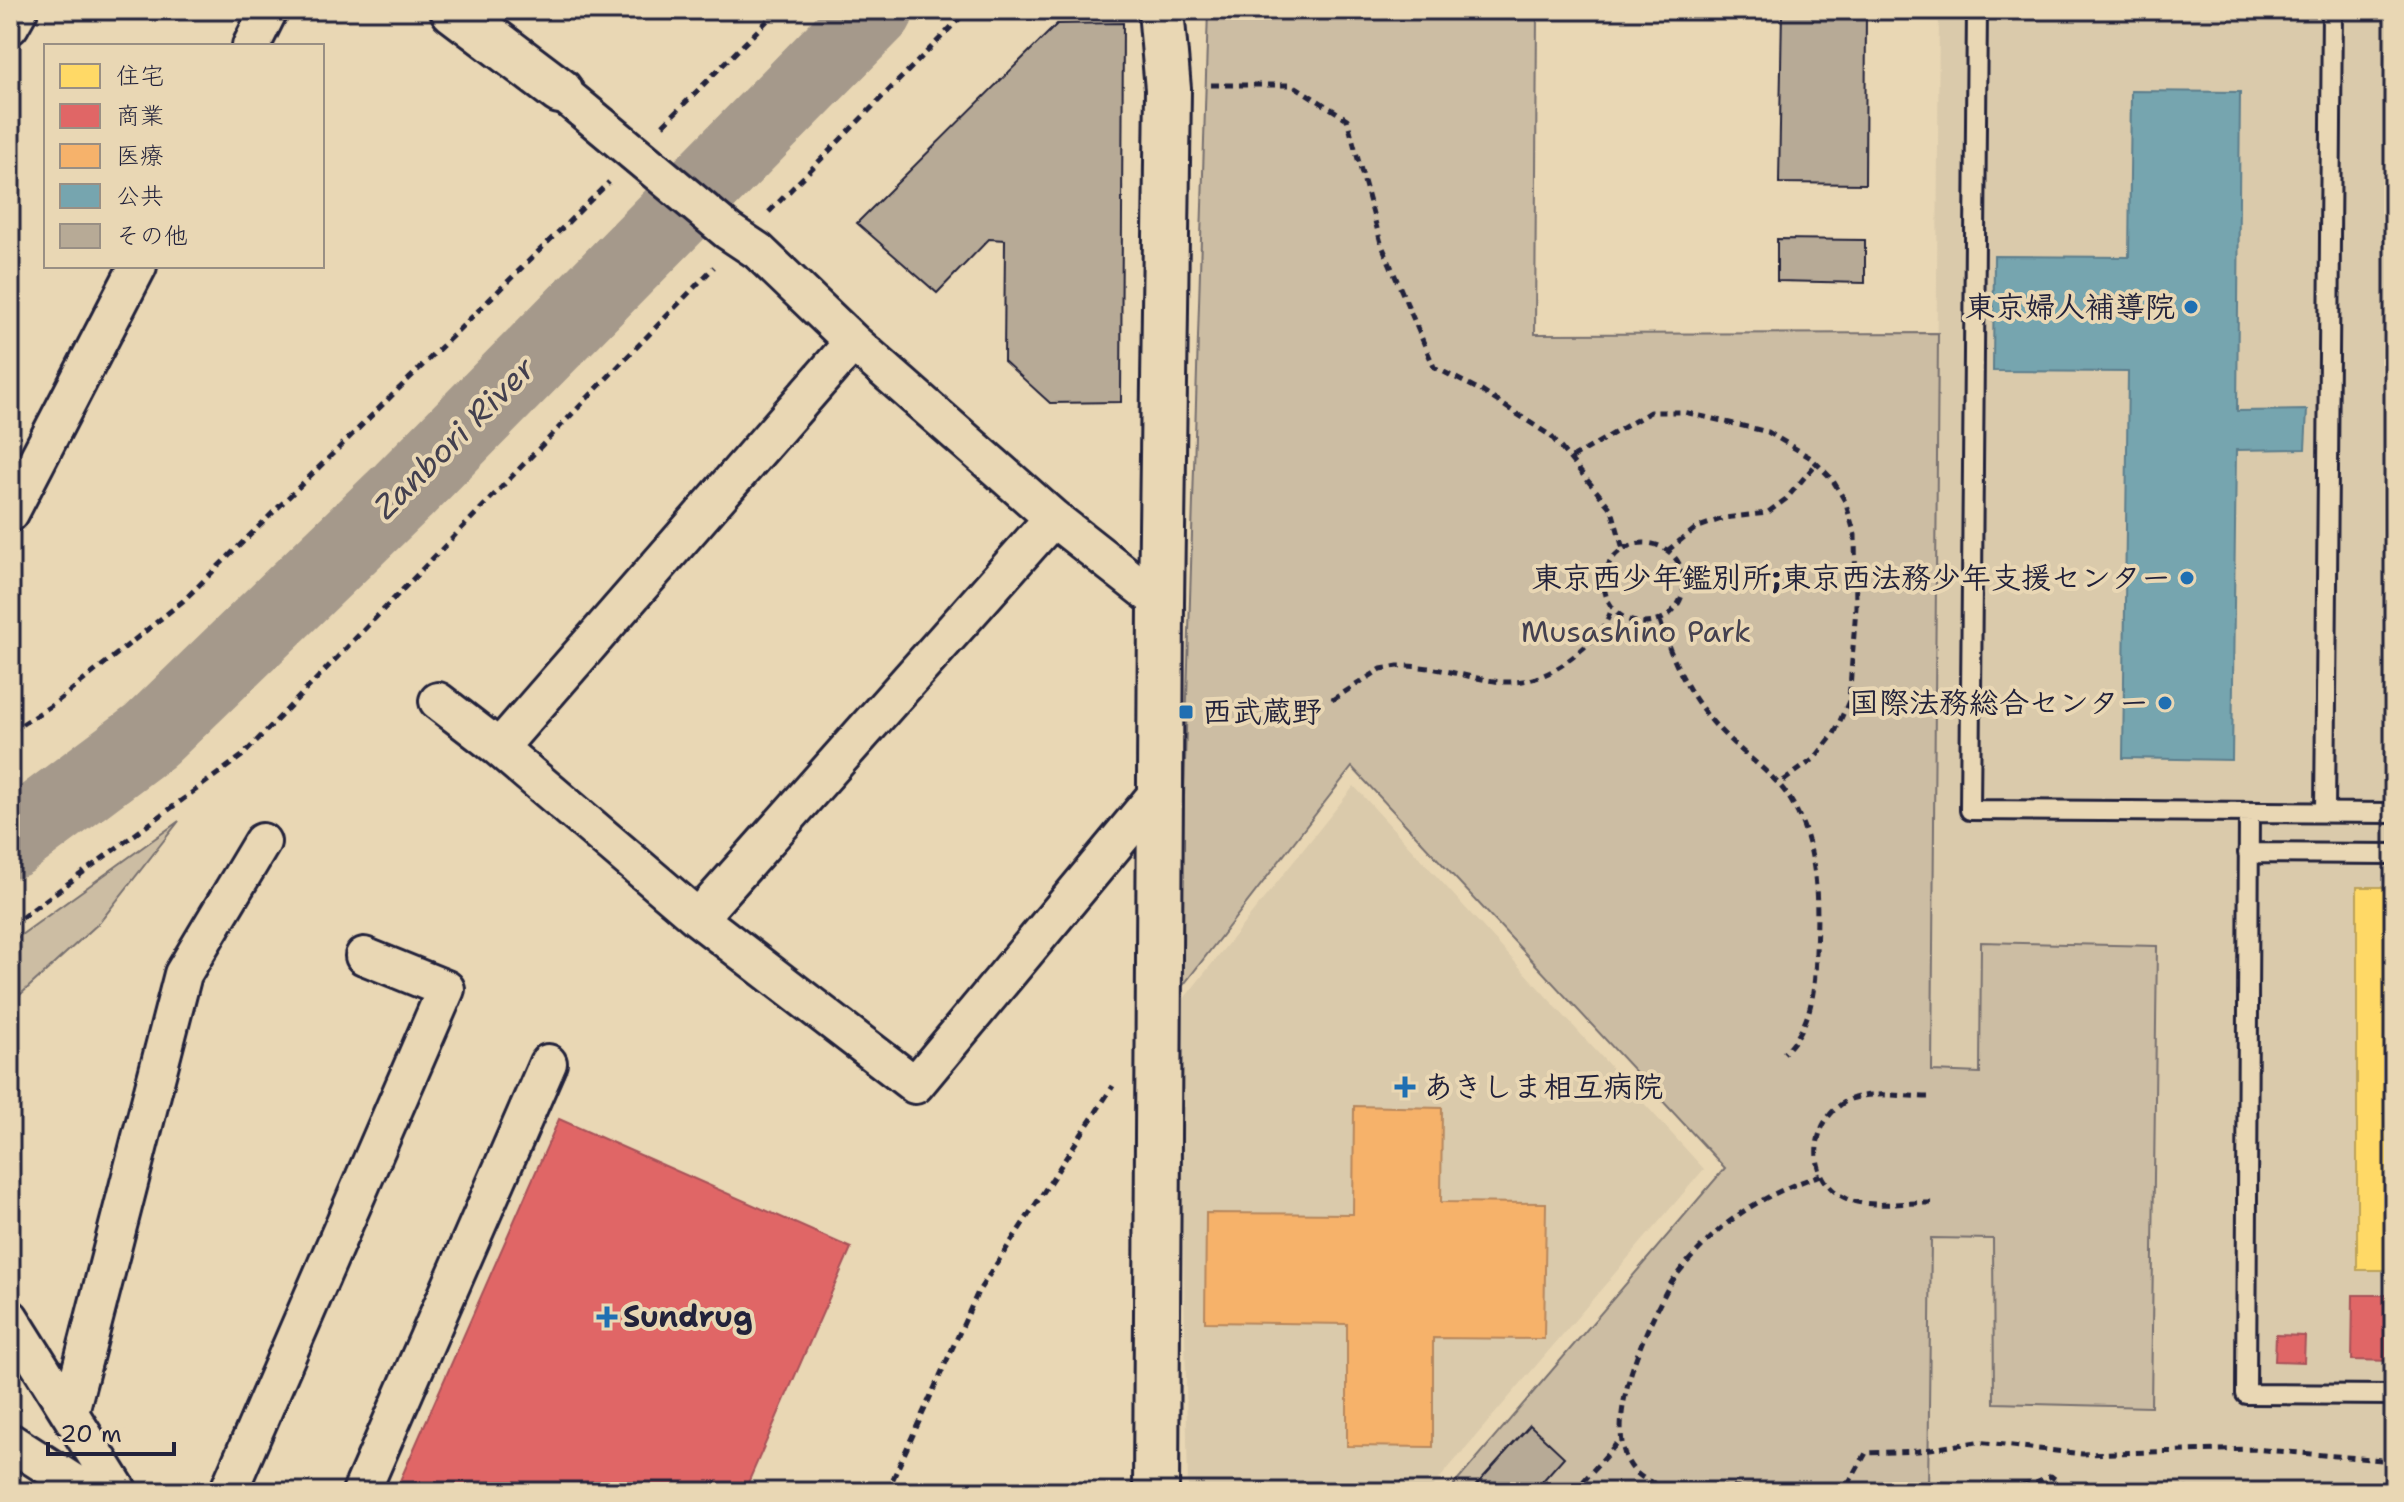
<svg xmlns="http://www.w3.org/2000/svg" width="2404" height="1502" font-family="'Shantell Sans','Klee One',sans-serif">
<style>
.built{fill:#dacaab}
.green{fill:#ccbda3;stroke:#77706f;stroke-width:2}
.homes{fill:#ffd966;stroke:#bda259;stroke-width:2}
.shops{fill:#e06666;stroke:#a75259;stroke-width:2}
.health{fill:#f6b26b;stroke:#b6875d;stroke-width:2}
.public{fill:#76a5af;stroke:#5d7e8c;stroke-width:2}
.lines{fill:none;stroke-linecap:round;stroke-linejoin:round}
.river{stroke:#a5998b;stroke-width:76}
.building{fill:#b7aa96;stroke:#22223b;stroke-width:2}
.service-casing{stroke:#22223b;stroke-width:24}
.minor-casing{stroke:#22223b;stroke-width:42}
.tertiary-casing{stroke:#22223b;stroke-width:50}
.path{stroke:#22223b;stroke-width:5;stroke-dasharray:8 6;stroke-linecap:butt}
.service{stroke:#e9d7b4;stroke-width:18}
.minor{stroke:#e9d7b4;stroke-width:36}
.tertiary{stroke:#e9d7b4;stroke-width:44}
.poi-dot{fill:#1f6fb2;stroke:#e9d7b4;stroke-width:3}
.labels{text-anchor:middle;stroke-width:8;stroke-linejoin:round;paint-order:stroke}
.poi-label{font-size:30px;font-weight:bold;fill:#22223b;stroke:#e9d7b4;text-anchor:end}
.park-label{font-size:30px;fill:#444150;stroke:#e9d7b4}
.water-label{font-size:32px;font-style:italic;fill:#43404f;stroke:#e9d7b4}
</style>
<rect width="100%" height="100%" fill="#e9d7b4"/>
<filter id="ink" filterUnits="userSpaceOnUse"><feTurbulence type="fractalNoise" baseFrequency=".0125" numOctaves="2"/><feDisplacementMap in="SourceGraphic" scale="16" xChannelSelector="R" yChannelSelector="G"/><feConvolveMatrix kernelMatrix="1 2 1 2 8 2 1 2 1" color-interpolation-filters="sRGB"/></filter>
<g filter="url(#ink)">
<path class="built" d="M1939,10H2394V1492H1928Z
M1354,786L1704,1169L1428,1492H1188L1179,1005Z"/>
<path class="green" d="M1208,10H1537L1535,334L1938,333L1932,1071L1980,1073L1981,942L2157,946L2151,1407L1994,1403L1993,1239L1931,1238L1928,1492H1448L1725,1168L1352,767L1178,992Z
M179,821L100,922L10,1004V943Z"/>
<path class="homes" d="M2357,887H2394V1270H2357Z"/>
<path class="shops" d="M559,1119L851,1248L744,1492H395Z
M2353,1295H2394V1361L2352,1360Z
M2276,1335L2305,1336L2304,1362L2275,1361Z"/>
<path class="health" d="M1354,1106L1442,1108L1441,1202L1546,1203L1544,1339L1433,1338V1447L1347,1446V1324L1205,1322L1206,1213L1353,1214Z"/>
<path class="public" d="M2131,91L2240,92L2237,411L2307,410L2305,449L2236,450L2232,760L2123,758L2128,372L1993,371L1994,256L2129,257Z"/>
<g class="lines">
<path class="river" d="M10,841L150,736L403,491L876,10"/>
</g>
<path class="building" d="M1782,10H1866L1865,184L1779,183Z
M1123,23L1121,402L1050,403L1004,361L1005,240L989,239L937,293L857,223L1057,24Z
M1777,239L1865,240V283L1777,281Z
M1530,1425L1564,1457L1533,1492H1470Z"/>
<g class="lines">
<g class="service-casing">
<path id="service" d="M1977,10L1970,810L2394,813
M2249,812L2246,1394L2394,1395
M2325,812L2332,10
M2248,853L2394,854"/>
</g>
<g class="minor-casing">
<path id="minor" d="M10,26L19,10
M251,46L269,10
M560,91L728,231L758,251L853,342L1053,518L1161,603
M10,513L138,266
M438,701L499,748L698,918L915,1085L1161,789
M499,748L853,342
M698,918L1053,518
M10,1318L119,1492
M70,1412L183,974L262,842
M10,1442L88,1492
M228,1492L446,989L364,956
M361,1492L548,1063"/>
</g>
<g class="tertiary-casing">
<path id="tertiary" d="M453,10L560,91
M1156,1492L1161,603L1168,89L1161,10"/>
</g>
<path class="path" d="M1211,85H1293L1347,119L1381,243L1434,367L1480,390L1551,436L1612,510L1623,549
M663,125L778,10
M769,212L968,10
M1572,458L1650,412H1684L1768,432L1811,458L1832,479L1845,501L1855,535L1856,607L1849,701L1834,734L1814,759L1779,784
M1604 583a40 40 0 1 1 80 0a40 40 0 1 1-80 0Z
M1667,551L1696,528L1724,518L1767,513L1786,499L1816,464
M1660,620C1671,661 1694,705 1725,735C1747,758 1778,776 1793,804C1819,851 1818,901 1816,952C1815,990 1812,1026 1784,1053
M1332,700L1381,669L1398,666C1471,664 1512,712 1580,651C1595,638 1606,627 1612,608
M10,732L54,704L183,601L609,182
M10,926L242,756L714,267
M1821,1175C1784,1187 1745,1206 1716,1233C1701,1247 1682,1266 1671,1283C1647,1324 1582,1459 1654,1483C1664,1487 1679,1485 1690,1486C1743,1490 1796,1487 1848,1485V1492
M1931,1203C1907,1202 1872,1208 1850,1200C1803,1183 1808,1117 1851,1099C1872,1091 1908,1097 1931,1097
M1848,1485L1866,1453L1918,1451L1977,1442L2083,1454L2253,1449L2394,1461
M887,1492L978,1292L1113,1086
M1574,1492L1619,1441
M1980,1492L2036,1483L2051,1476L2070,1491L2082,1492
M2087,1492L2154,1487L2226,1492
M2348,1492L2369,1487H2394"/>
<use href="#service" class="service"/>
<use href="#minor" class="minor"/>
<use href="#tertiary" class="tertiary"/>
</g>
</g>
<g class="poi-dot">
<circle cx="2191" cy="307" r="8"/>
<circle cx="2187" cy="578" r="8"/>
<circle cx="2165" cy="703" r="8"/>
<rect x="1178" y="704" width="16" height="16" rx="4"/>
<path d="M1401 1075h8v8h8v8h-8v8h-8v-8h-8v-8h8z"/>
<path d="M603 1305h8v8h8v8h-8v8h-8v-8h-8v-8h8z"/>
</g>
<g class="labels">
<g class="poi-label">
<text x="2175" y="317">東京婦人補導院</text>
<text x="2171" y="588">東京西少年鑑別所;東京西法務少年支援センター</text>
<text x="2149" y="713">国際法務総合センター</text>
<text x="1202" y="722" text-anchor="start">西武蔵野</text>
<text x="1423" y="1097" text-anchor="start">あきしま相互病院</text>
<text x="623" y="1327" text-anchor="start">Sundrug</text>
</g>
<g class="park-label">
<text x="1636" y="642">Musashino Park</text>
</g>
<g class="water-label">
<text transform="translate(454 438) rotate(-45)" y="11">Zanbori River</text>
</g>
</g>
<rect width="2404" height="1502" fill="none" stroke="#e9d7b4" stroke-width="40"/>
<rect x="20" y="20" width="2364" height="1462" fill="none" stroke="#22223b" stroke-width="3" filter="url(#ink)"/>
<rect x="44" y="44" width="280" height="224" fill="#e9d7b4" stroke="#998f84" stroke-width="2"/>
<rect x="60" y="64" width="40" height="24" fill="#ffd966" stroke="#998f84" stroke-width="2"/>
<text x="116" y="84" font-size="24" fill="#22223b">住宅</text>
<rect x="60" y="104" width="40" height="24" fill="#e06666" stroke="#998f84" stroke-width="2"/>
<text x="116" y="124" font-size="24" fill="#22223b">商業</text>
<rect x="60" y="144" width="40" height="24" fill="#f6b26b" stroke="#998f84" stroke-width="2"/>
<text x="116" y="164" font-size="24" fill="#22223b">医療</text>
<rect x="60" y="184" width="40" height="24" fill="#76a5af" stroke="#998f84" stroke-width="2"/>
<text x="116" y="204" font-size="24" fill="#22223b">公共</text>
<rect x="60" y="224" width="40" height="24" fill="#b7aa96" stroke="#998f84" stroke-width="2"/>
<text x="116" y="244" font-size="24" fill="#22223b">その他</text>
<path d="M48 1442v12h126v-12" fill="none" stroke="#22223b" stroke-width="4"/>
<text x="60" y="1442" font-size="24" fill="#22223b" stroke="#e9d7b4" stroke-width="6" paint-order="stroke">20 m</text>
</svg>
